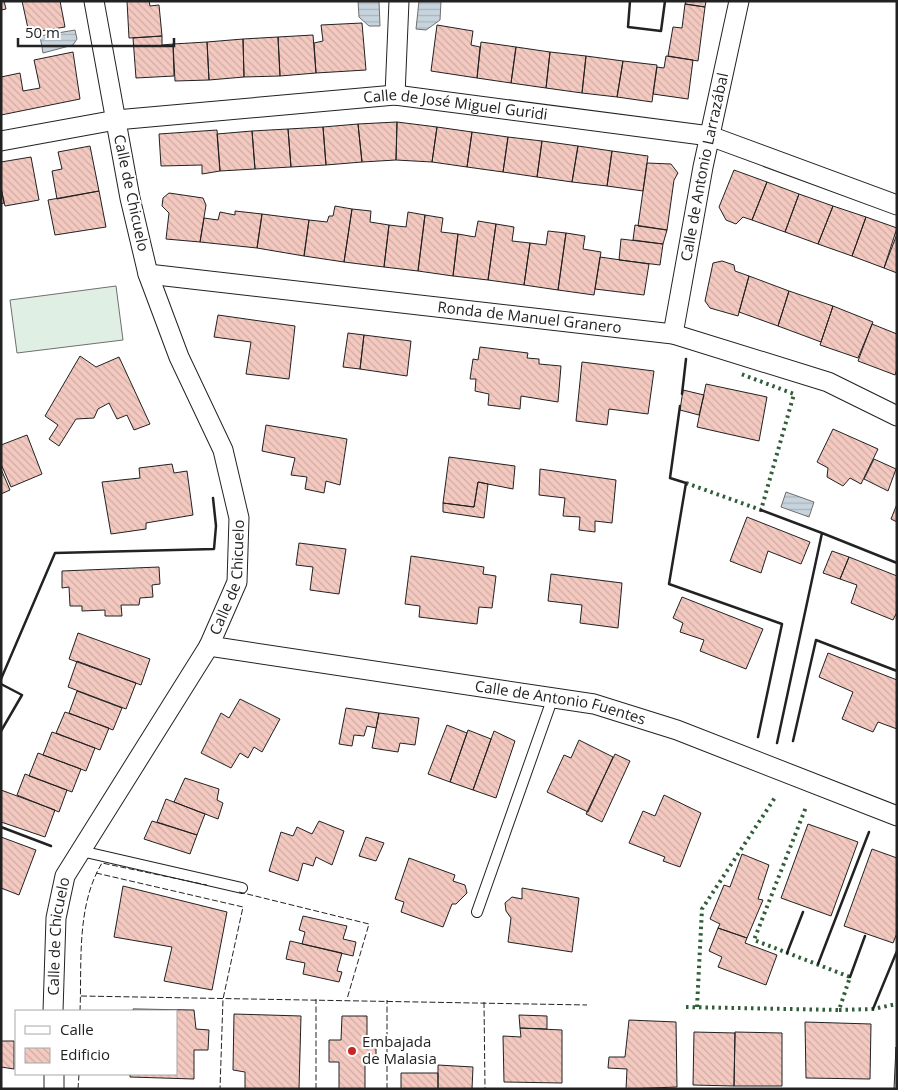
<svg xmlns="http://www.w3.org/2000/svg" width="898" height="1090" font-family="'Open Sans',sans-serif">
<style>
.garden{fill:#e0efe3;stroke:#6f6f6f}
.water{fill:url(#water-rules);stroke:#6f6f6f}
.building{fill:url(#building-back-hatch);stroke:#222}
.lines{fill:none;stroke-linecap:round;stroke-linejoin:round}
.service-casing{stroke:#222;stroke-width:12}
.minor-casing{stroke:#222;stroke-width:21}
.service{stroke:#fff;stroke-width:10}
.minor{stroke:#fff;stroke-width:19}
.hedge{stroke:#2f5e38;stroke-width:4;stroke-dasharray:2.5 4;stroke-linecap:butt}
.fence{stroke:#222;stroke-width:1;stroke-dasharray:6 2.5;stroke-linecap:butt}
.wall{stroke:#222;stroke-width:2.5}
.poi-dot{fill:#c62828;stroke:#fff;stroke-width:2}
.labels{text-anchor:middle;stroke-width:4;stroke-linejoin:round;paint-order:stroke}
.street-label{font-size:15px;fill:#222;stroke:#fff}
.poi-label{font-size:15px;fill:#222;stroke:#fff;text-anchor:start}
</style>
<defs>
<pattern id="water-rules" width="6" height="5" patternUnits="userSpaceOnUse" patternTransform="scale(1.25)"><rect width="6" height="5" fill="#c7d3dd"/><path d="M0 2.5h6" fill="none" stroke="#abb5bd"/></pattern>
<pattern id="building-back-hatch" width="6" height="6" patternUnits="userSpaceOnUse" patternTransform="scale(1.25)"><rect width="6" height="6" fill="#f3c9c0"/><path d="M-1 5l2 2M0 0l6 6M5-1l2 2" fill="none" stroke="#d0aca5"/></pattern>
</defs>
<rect width="100%" height="100%" fill="#fff"/>
<path class="garden" d="M116,286L123,340L17,353L10,300Z"/>
<path class="water" d="M358,1H379L380,26H369L359,17Z
M419,1H441L440,20L426,30L416,29Z
M75,30L77,39L73,45L43,53L40,36Z
M786,492L814,502L809,517L781,507Z"/>
<path class="building" d="M1,1H4L6,9L1,10Z
M22,1H60L65,27L29,33Z
M127,1H149L150,6L159,5L162,36L129,38Z
M686,1H706L705,7L685,4Z
M685,4L705,7L698,61L668,56L673,27L682,28Z
M362,23L366,70L316,73L314,43L323,41L321,25Z
M437,25L473,31L471,45L480,47L477,78L431,71Z
M313,35L316,73L280,76L278,37Z
M162,36V45L173,44L174,76L136,78L133,38Z
M278,37L280,76L244,77L243,39Z
M243,39L244,77L209,80L207,42Z
M207,42L209,80L175,81L173,44Z
M481,42L516,47L511,83L477,78Z
M516,47L550,52L546,88L511,83Z
M73,52L80,99L1,115V77L20,73L23,91L40,88L34,60Z
M550,52L586,56L582,93L546,88Z
M586,56L623,61L617,97L582,93Z
M666,56L693,60L688,99L653,94L657,67L664,68Z
M623,61L657,65L652,102L617,97Z
M397,122L396,160L362,162L358,124Z
M397,122L437,127L432,162L396,160Z
M358,124L362,162L326,165L323,127Z
M323,127L326,165L291,167L288,129Z
M437,127L472,132L467,167L432,162Z
M288,129L291,167L255,169L252,131Z
M217,130L220,171L202,174V165L161,166L159,134Z
M252,131L255,169L220,171L217,134Z
M472,132L508,137L503,172L467,167Z
M508,137L542,141L537,177L503,172Z
M542,141L578,146L572,182L537,177Z
M90,146L99,191L57,199L52,171L62,169L58,152Z
M578,146L612,151L607,186L572,182Z
M612,151L648,156L643,191L607,186Z
M31,157L39,200L5,206L1,188V162Z
M647,163L671,164L678,173L674,180L667,230L638,226Z
M734,170L767,182L752,220L743,217L736,224L726,220L719,207Z
M767,182L799,194L785,232L752,220Z
M1,188L4,203L1,204Z
M99,191L106,227L55,235L48,200Z
M169,193L203,198L206,205L200,242L166,239L169,213L162,206L163,198Z
M799,194L833,206L818,244L785,232Z
M335,206L352,209L344,262L304,256L309,220L327,222L329,216H333Z
M833,206L866,217L852,256L818,244Z
M352,209L371,211L370,222L389,225L384,267L344,262Z
M235,211L262,214L257,248L200,242L204,218L218,220L220,212L235,215Z
M408,212L425,215L418,271L384,267L389,225L406,227Z
M262,214L309,220L304,256L257,248Z
M425,215L443,218L441,232L458,234L453,276L418,271Z
M866,217L897,228L884,268L852,256Z
M478,221L496,224L488,280L453,276L458,234L475,237Z
M496,224L514,227L512,241L530,243L524,285L488,280Z
M635,225L667,230L663,244L633,240Z
M548,231L566,233L558,290L524,285L530,243L546,245Z
M566,233L585,236L583,249L601,252L594,295L558,290Z
M897,234V273L884,268Z
M621,239L663,244L660,265L619,260Z
M600,257L649,264L644,295L595,289Z
M722,261L734,265L735,271L749,276L738,316L710,308L705,301L713,263Z
M749,276L789,291L778,326L739,312Z
M789,291L833,306L821,342L778,326Z
M833,306L873,322L858,358L820,345Z
M218,315L295,326L289,379L246,374L251,342L214,337Z
M872,324L897,334V369L895,375L858,361Z
M348,333L364,335L360,369L343,367Z
M364,335L411,341L407,376L360,369Z
M480,347L528,353L527,358L539,359V364L561,366L558,402L521,396L520,409L488,405L489,394L475,391L476,379H470L473,359L478,360Z
M80,356L96,367L119,357L150,424L134,430L127,415L117,419L109,403L98,409L94,418L76,419L59,446L49,439L58,425L45,416Z
M582,362L654,371L648,414L609,409L607,425L576,421Z
M706,384L767,397L759,441L697,427Z
M683,390L704,395L699,415L680,410Z
M266,425L347,439L340,485L326,481L324,493L305,489L307,477L291,475L295,458L262,451Z
M833,429L878,449L861,484L850,478L843,486L827,477L828,468L817,462Z
M27,435L42,474L11,487L1,464V445Z
M449,457L515,466L513,489L478,482L474,507L443,503Z
M874,459L896,469L888,491L864,479Z
M172,464L174,473L187,471L193,515L146,523V529L111,534L102,482L140,478L139,468Z
M1,469L10,490L1,494Z
M540,469L616,480L612,523L595,521V532L579,530L580,517L563,516L565,498L539,495Z
M478,482L488,484L484,518L443,512V503L474,507Z
M897,504V522L891,519Z
M747,517L810,542L801,564L768,551L761,573L730,561Z
M299,543L346,549L339,594L310,590L313,567L296,565Z
M832,551L849,557L840,579L823,573Z
M411,556L484,567L483,574L496,576L492,608L479,607L477,624L419,617L420,606L405,604Z
M849,557L897,576V612L893,620L851,603L857,585L840,579Z
M159,567L160,584L152,585L153,597L140,598L139,605H121L122,616H105V610L82,611V606H70L69,587L62,588V571Z
M551,574L622,583L618,628L580,623L582,605L548,601Z
M682,597L763,629L746,669L700,651L704,640L680,632L683,623L673,618Z
M78,633L150,659L141,685L69,659Z
M828,653L897,680V729L878,722L873,732L842,719L853,692L819,677Z
M77,661L136,683L126,709L68,687Z
M77,691L122,708L113,730L69,713Z
M240,699L280,719L262,752L254,747L248,758L240,753L231,768L201,753L221,713L229,718Z
M346,708L379,713L376,728L367,726L364,736L354,735L352,746L339,744Z
M65,712L109,728L100,750L56,733Z
M379,713L419,718L415,745L400,743L398,752L372,748Z
M447,725L467,733L450,782L428,774Z
M468,730L491,739L473,790L450,782Z
M494,731L515,741L496,798L473,790Z
M52,732L95,748L86,771L43,755Z
M579,740L613,757L588,812L547,792L564,755L571,758Z
M38,753L81,769L72,792L29,776Z
M615,754L630,761L602,822L586,814Z
M25,774L67,790L59,812L17,795Z
M185,778L219,789L217,800L223,803L218,819L174,802Z
M1,790L55,810L45,837L1,822Z
M664,795L701,813L680,867L663,861L665,857L629,843L643,811L655,816Z
M166,799L205,814L197,835L157,822Z
M152,821L197,835L190,854L144,839Z
M319,821L344,831L332,865L316,857L313,866L303,863L298,881L269,871L281,832L293,836L297,827L312,834Z
M808,824L858,842L831,916L781,898Z
M1,837L36,850L19,895L1,888Z
M366,837L384,843L376,861L359,856Z
M872,849L897,858V933L893,943L844,926Z
M742,854L769,865L758,899L763,900L747,938L718,928L720,924L710,919L724,885L730,887Z
M409,858L455,875L453,881L465,885L467,893L456,904H452L443,927L401,912L404,902L395,899Z
M123,886L227,912L212,990L164,981L172,947L114,937Z
M522,888L579,898L572,952L508,942L511,918L506,911L505,903L512,897L522,899Z
M303,916L347,926L343,939L356,942L353,956L302,944L305,932L299,930Z
M718,928L747,938L745,943L777,955L766,985L718,967L722,957L709,951Z
M290,941L342,953L337,971L342,972L339,982L303,974L305,963L286,959Z
M133,1009L194,1010L196,1029L209,1030L208,1050H194V1079L130,1077V1074H176V1011H133Z
M234,1014L301,1016L299,1089H245V1072L233,1070Z
M519,1015L547,1016V1029L520,1028Z
M342,1016H367V1040L376,1041V1062H365V1089H339V1062H329V1040H341Z
M629,1020L676,1022L677,1087L626,1089L627,1069L608,1068L609,1057H625Z
M805,1022L871,1024L870,1079L806,1078Z
M520,1028L562,1030V1083L504,1082L503,1036L521,1037Z
M694,1032L735,1033L734,1086L693,1085Z
M735,1032L782,1033V1086H734Z
M1,1041H14V1069L1,1067Z
M896,1047L897,1089H894Z
M438,1065L473,1067L472,1089H438Z
M401,1073H438V1089H401Z"/>
<g class="lines">
<g class="service-casing">
<path id="service" d="M81,851L242,888
M477,912L553,697"/>
</g>
<g class="minor-casing">
<g id="minor">
<path d="M395,95L399,1"/>
<path id="s1" d="M1,141L116,120L395,95L710,136L897,205"/>
<path id="s2" d="M148,274L673,334L828,382L897,416"/>
<path id="s3" d="M673,334L703,167L739,1"/>
<path id="s4" d="M209,646L594,704L677,730L897,816"/>
<path id="s5" d="M53,1011L56,918L65,876L209,646L237,582L239,518L223,450L179,357L148,274L130,198L94,1"/>
<path d="M54,1074V1089"/>
</g>
</g>
<use href="#service" class="service"/>
<use href="#minor" class="minor"/>
<path class="hedge" d="M686,483L761,510L794,394L741,374
M686,1007L839,1010L850,977L754,940L806,807
M697,1007L702,909L776,796
M839,1010L873,1009L897,1004"/>
<path class="fence" d="M96,873L243,907L223,999L220,1089
M239,892L369,924L347,999
M81,996L587,1005
M484,1002L485,1089
M80,1011C82,963 76,906 102,863L207,885
M78,1089L79,1074
M316,1089V999
M387,1089V1000"/>
<path class="wall" d="M630,1L628,27L661,31L665,1
M682,394L686,359
M680,406L670,478L686,483L669,584L782,624L758,737
M761,510L822,533L777,743
M822,533L897,563
M1,679L55,553L214,549L216,526L213,498
M1,684L22,695L1,731
M793,741L816,640L897,671
M1,827L51,846
M787,953L803,912
M818,964L869,832
M850,977L865,936
M873,1009L897,951"/>
</g>
<circle class="poi-dot" cx="352" cy="1051" r="5"/>
<g class="labels">
<g class="street-label">
<text dy="5" stroke="none"><textPath href="#s1" startOffset="458">Calle de José Miguel Guridi</textPath></text>
<text dy="5" stroke="none"><textPath href="#s3" startOffset="170">Calle de Antonio Larrazábal</textPath></text>
<text transform="translate(131 193) rotate(78)" y="5">Calle de Chicuelo</text>
<text dy="5" stroke="none"><textPath href="#s2" startOffset="384">Ronda de Manuel Granero</textPath></text>
<text dy="5" stroke="none"><textPath href="#s5" startOffset="480">Calle de Chicuelo</textPath></text>
<text dy="5" stroke="none"><textPath href="#s4" startOffset="356">Calle de Antonio Fuentes</textPath></text>
<text dy="5" stroke="none"><textPath href="#s5" startOffset="75">Calle de Chicuelo</textPath></text>
</g>
<g class="poi-label">
<text x="362" y="1047">Embajada<tspan x="362" dy="17">de Malasia</tspan></text>
</g>
</g>
<rect width="898" height="1090" fill="none" stroke="#222222" stroke-width="5"/>
<rect x="15" y="1010" width="162" height="65" fill="#ffffff" stroke="#a7a7a7"/>
<rect x="25" y="1026" width="25" height="8" fill="#ffffff" stroke="#a7a7a7"/>
<text x="60" y="1035" font-size="15" fill="#222222">Calle</text>
<rect x="25" y="1048" width="25" height="15" fill="url(#building-back-hatch)" stroke="#a7a7a7"/>
<text x="60" y="1060" font-size="15" fill="#222222">Edificio</text>
<path d="M18 38v8h156v-8" fill="none" stroke="#222222" stroke-width="2.5"/>
<text x="25" y="38" font-size="15" fill="#222222" stroke="#ffffff" stroke-width="4" paint-order="stroke">50 m</text>
</svg>
